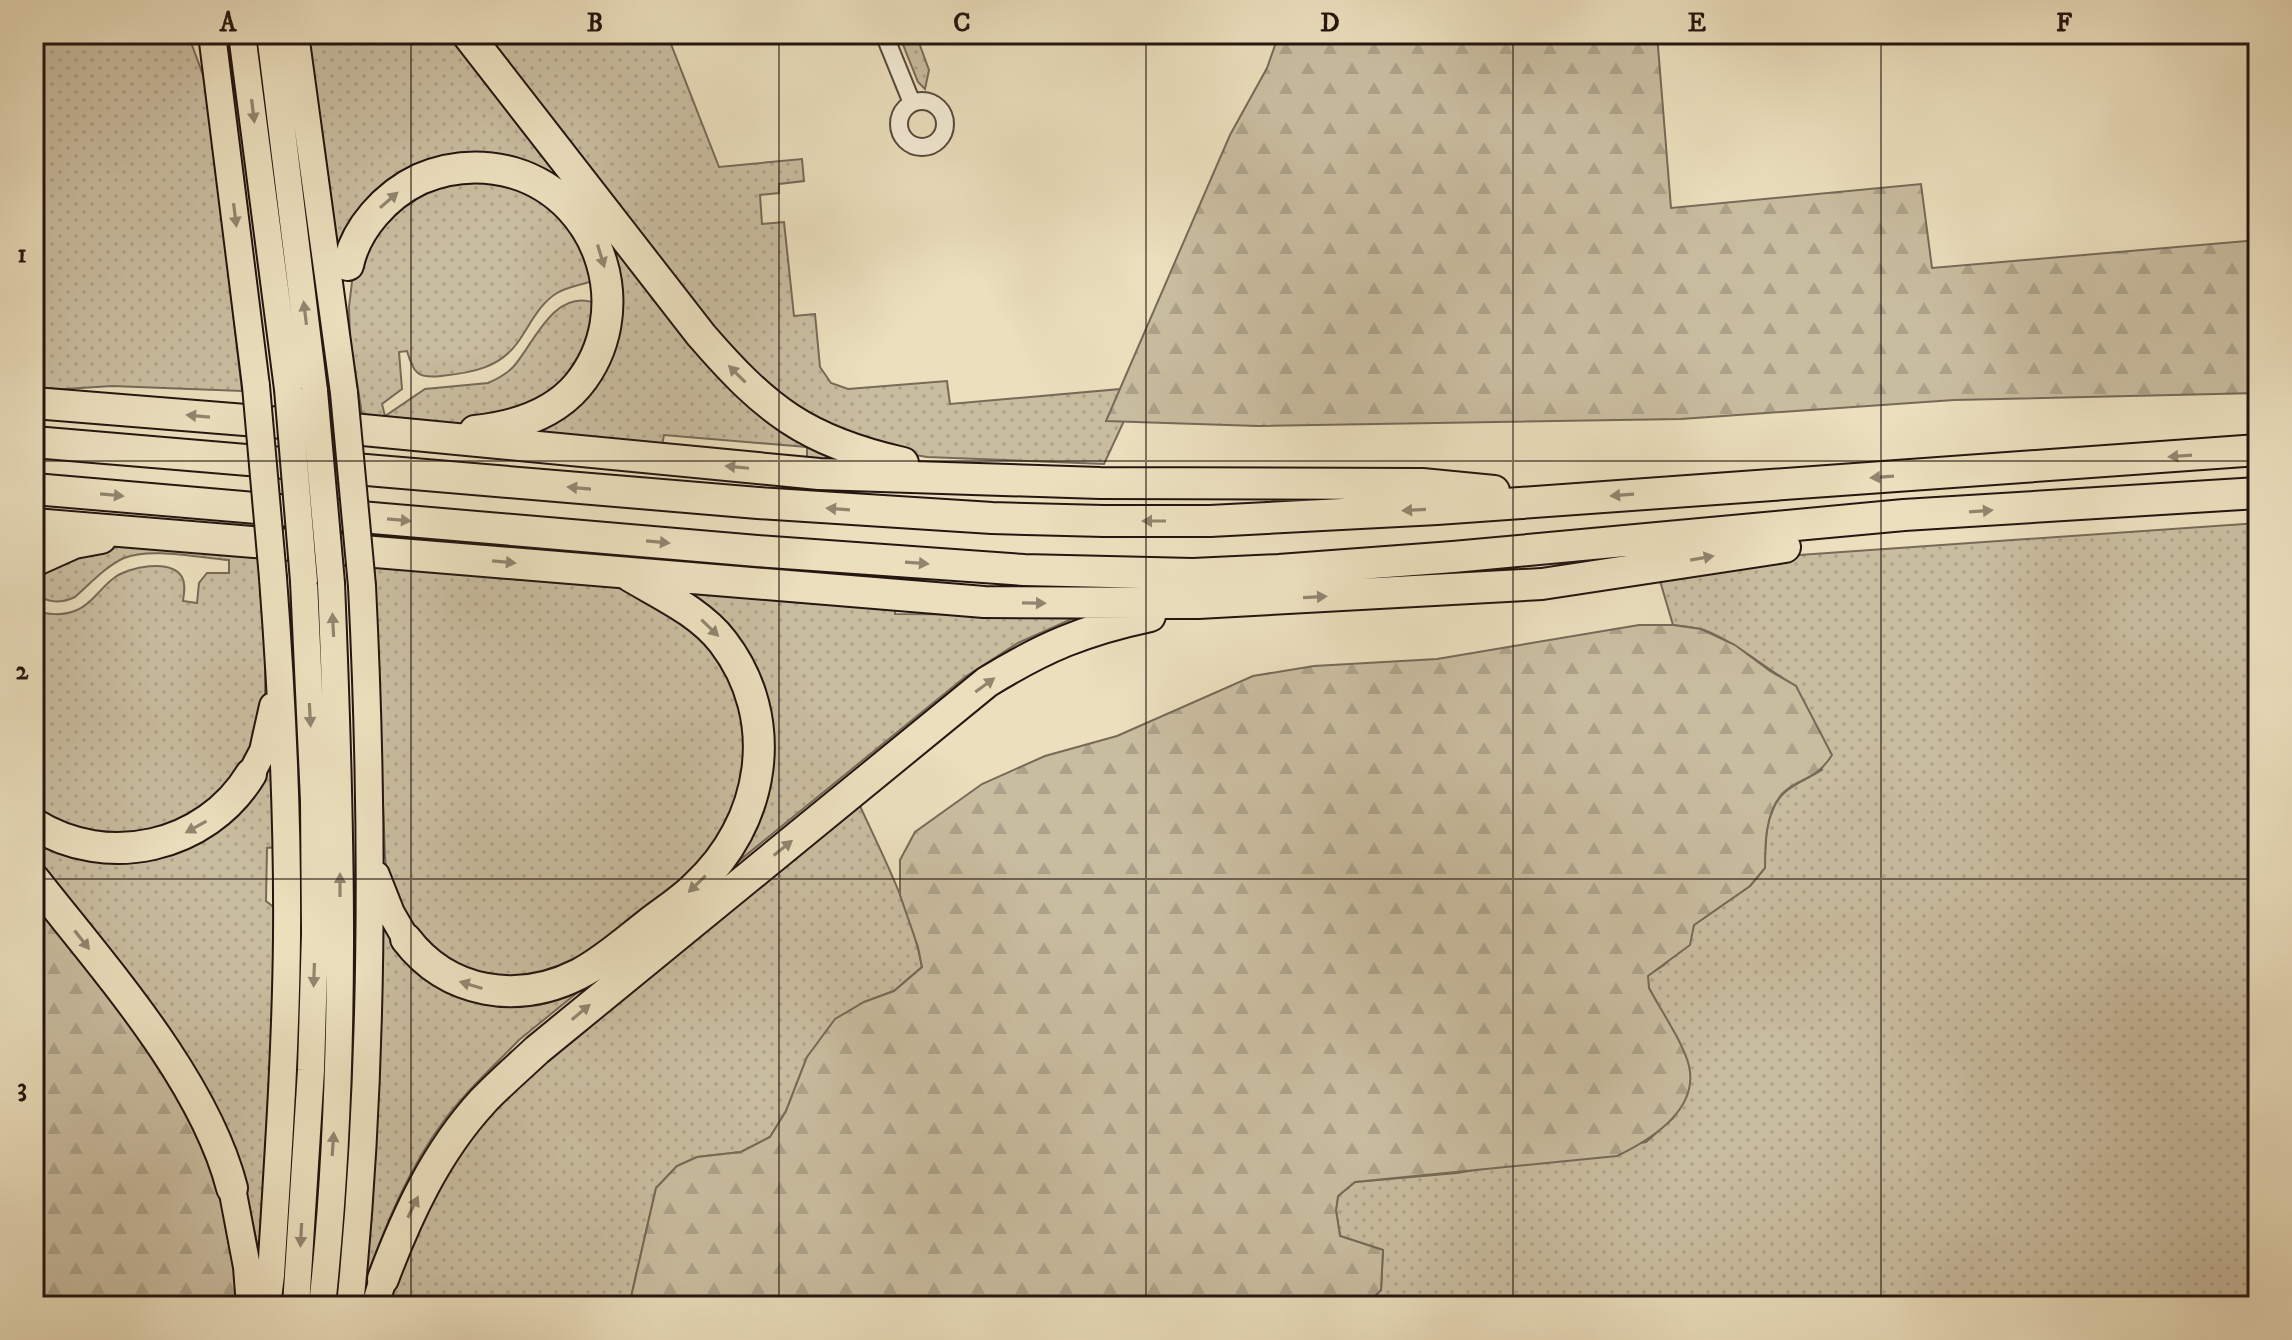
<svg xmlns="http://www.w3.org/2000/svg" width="2292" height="1340" font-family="'IM FELL DW Pica',serif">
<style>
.grass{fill:url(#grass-dots);stroke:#766a58;stroke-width:2}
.forest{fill:url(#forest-firs);stroke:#766a58;stroke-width:2}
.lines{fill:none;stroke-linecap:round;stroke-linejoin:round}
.minor-casing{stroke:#56483b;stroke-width:20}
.trunk-casing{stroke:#241610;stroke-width:30}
.motorway-casing{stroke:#241610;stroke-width:34}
.minor{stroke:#f2ead4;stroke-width:16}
.trunk{stroke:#ebdfbd;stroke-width:26}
.motorway{stroke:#ebdfbd;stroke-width:30}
.trunk-bridge-casing{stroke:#241610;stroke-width:30;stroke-linecap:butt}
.trunk-bridge{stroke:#ebdfbd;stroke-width:26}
.oneway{fill:#91856f}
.grid{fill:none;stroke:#241610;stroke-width:2;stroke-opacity:0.55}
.neatline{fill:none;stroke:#241610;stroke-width:3}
.grid-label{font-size:26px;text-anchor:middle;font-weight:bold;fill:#241610}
</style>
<defs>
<pattern id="grass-dots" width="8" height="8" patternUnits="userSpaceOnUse" patternTransform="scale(2)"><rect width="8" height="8" fill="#c9bda0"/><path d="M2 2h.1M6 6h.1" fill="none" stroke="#aca289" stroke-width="1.8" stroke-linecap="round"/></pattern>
<pattern id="forest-firs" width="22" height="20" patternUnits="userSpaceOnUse" patternTransform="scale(2)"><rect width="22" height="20" fill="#c9bda0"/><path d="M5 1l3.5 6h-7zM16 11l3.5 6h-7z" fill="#aca289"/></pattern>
</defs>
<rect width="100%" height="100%" fill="#ebdfbd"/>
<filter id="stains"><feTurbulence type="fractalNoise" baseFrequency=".0025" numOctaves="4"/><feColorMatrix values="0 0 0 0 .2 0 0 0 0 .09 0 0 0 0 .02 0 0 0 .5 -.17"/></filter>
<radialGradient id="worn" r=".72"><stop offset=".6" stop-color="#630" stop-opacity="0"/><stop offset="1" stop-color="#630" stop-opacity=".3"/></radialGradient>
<path class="grass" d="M34,34H186L189,37L207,86L242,391L112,386L34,391Z
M303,34H453L699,349L838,457V463L807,461V447L664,435L661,450L512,437L595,371L596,228L470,159L335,255Z
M481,34H667L719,167L802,159L804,181L779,184V193L760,195L762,224L784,222L794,316L815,314L820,367L831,383L848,389L947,381L950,404L1121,389L1107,420L1124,421L1104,464L927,457L882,449L807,417L744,366Z
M918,40L929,70L925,89L918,82L902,42Z
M502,175L579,226L592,281C581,285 567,287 557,293C539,304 530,325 518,342C500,368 471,373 441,376C417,379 413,372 407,351L399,352L402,389L382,404L385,416L425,389L488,383C497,379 508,373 514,366C534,343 553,291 592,302L595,337L552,398L468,426L363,421L350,338L349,307L354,265L368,232L414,189Z
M2258,523V1301L1465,1305L1369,1302L1381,1290L1383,1250L1340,1236L1336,1210L1338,1196L1355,1182L1457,1173L1646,1142L1673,1118L1689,1088L1673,1033L1649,988L1647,976L1664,965L1694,925L1750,886L1765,868C1765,844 1765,812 1783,794C1793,784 1811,777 1822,770L1796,686C1765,669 1738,643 1704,630C1694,627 1683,626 1673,625L1658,574L1770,557Z
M97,543L258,551L265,639V705L250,757L223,795L167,831L99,838L34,813V610C46,615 64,616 77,610C92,604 101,587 114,578C128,567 171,558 182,577C186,584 184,593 183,601L197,603L199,583L207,573H229V560C200,558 151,547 124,558C106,566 90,584 75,597C60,604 48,603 34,593V569Z
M374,560L620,586L652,596L730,662L752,752L728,829L686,878L593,952L547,975L491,979L445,962L406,923L387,874L385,857Z
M675,588L896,600L895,614L1081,615L1018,643L965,677L519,1040C493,1067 465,1092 443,1122C409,1168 387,1222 367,1276L363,1277L378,917L390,930L511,998L697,891L768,731Z
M268,760H275L276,847L267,848L266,901L276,909L272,1092L261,1262L245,1187L116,967L34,862V834L136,856Z
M855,795C880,851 911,907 922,967L894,991L864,1002L807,1057L786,1111L770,1137L741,1152L697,1157L677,1166L656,1188L629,1306H381L466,1130Z"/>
<path class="forest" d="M1279,34H1657L1671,208L1921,184L1932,268L2258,240V393L1954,400L1681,419L1258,426L1106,421L1230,135L1267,68Z
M1639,625H1673L1701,629L1735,645L1770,671L1796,686L1832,755C1815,782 1798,777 1782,794C1765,814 1765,844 1765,868L1750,886L1694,925L1690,945L1648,976L1649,988C1660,1009 1684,1044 1689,1066C1699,1110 1650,1140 1617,1156L1355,1182L1338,1196L1336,1210L1340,1236L1383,1250L1381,1290L1369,1302L1346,1306H629L656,1188L677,1166L697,1157L741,1152L770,1137L786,1111L807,1057L835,1019L864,1002L894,991L922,967L918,947L900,895V860L915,832L982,784L1045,756L1117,736L1253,676L1314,666L1437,659Z
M34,899C114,1004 210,1111 235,1245C238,1265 239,1286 241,1306H34Z"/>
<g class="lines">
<g class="minor-casing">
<path id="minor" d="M884,34L912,103
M899 124a23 23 0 1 1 46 0a23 23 0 1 1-46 0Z"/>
</g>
<g class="trunk-casing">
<path id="trunk" d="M212,34L256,386
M242,34L288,389
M270,34L314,391
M295,34L344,393
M251,774L263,751L273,706
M376,875L391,913L406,939
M232,1188L247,1267L250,1306
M267,1306L271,1275C278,1162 286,1049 287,936C288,816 282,697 273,578
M296,1306L311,1070L315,933L314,801L304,581
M322,1306C348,1066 341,824 331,583
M350,1306C374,1067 374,826 362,586
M375,1306L383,1279"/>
</g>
<g class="motorway-casing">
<path id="motorway" d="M467,34L701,335C765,409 805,441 903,463
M348,265C356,228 386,195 420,179C451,166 482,164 514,173C603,200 637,313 578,385C553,415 512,427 475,431
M34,403L332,427L819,474L1100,483L1422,484L1494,491
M34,442L758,503L992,518L1104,521H1210L1437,509L2258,450
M34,489L757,551L1024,570L1193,574L1279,570L1453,557L1904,515L2258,493
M34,524L984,602L1198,603L1542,584L1785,547
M34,561L74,543L101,538
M34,824C107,870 206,848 251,774
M34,879C103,967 204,1079 232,1188
M406,939C448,994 518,1005 579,974C604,961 626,941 648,924C663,912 681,901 695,887C765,823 782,719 723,642C700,612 662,595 630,576
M383,1279C407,1215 436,1152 483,1101C500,1083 519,1067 537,1050L987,682C1044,647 1084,630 1150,616"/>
</g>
<use href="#minor" class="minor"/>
<use href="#trunk" class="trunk"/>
<use href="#motorway" class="motorway"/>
<g class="trunk-bridge-casing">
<path id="trunk-bridge" d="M256,386L273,578
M288,389L304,581
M314,391L331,583
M344,393L362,586"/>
</g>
<use href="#trunk-bridge" class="trunk-bridge"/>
</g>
<defs><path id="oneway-solid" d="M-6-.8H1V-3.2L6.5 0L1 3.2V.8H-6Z" transform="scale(2)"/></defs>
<g class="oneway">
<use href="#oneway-solid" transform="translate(253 111) rotate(83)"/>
<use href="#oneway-solid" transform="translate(389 200) rotate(-41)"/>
<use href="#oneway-solid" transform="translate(235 215) rotate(83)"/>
<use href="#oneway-solid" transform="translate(601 256) rotate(73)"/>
<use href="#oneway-solid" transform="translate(305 313) rotate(-97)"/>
<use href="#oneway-solid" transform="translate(737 374) rotate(-135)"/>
<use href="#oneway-solid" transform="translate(198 416) rotate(-175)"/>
<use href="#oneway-solid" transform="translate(2180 456) rotate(176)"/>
<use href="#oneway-solid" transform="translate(737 467) rotate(-174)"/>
<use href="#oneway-solid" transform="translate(1882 477) rotate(176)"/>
<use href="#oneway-solid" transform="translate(579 488) rotate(-175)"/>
<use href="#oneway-solid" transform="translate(112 495) rotate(5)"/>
<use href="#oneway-solid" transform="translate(1622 495) rotate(176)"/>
<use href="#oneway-solid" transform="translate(838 509) rotate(-176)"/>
<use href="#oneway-solid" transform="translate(1414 510) rotate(177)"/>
<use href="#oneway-solid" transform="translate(1981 511) rotate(-4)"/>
<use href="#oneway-solid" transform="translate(399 520) rotate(5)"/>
<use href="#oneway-solid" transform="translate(1154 521) rotate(-180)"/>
<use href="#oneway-solid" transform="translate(658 542) rotate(5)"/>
<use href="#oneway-solid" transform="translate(1702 558) rotate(-10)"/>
<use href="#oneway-solid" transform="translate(504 562) rotate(5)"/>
<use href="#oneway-solid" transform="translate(917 563) rotate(4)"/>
<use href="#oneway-solid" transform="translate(1315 597) rotate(-3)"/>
<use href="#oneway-solid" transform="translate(1034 603) rotate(1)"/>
<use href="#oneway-solid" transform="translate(333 625) rotate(-93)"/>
<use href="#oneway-solid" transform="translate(710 628) rotate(44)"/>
<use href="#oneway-solid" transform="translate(985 685) rotate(-36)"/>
<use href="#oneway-solid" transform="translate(310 715) rotate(87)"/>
<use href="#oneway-solid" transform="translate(196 827) rotate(151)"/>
<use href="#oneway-solid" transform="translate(783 848) rotate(-39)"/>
<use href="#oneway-solid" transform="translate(697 884) rotate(136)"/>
<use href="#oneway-solid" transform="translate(340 885) rotate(-90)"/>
<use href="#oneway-solid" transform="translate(82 940) rotate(52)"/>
<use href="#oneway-solid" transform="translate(314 975) rotate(92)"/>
<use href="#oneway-solid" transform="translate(471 985) rotate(-163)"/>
<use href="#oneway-solid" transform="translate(581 1012) rotate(-40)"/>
<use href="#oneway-solid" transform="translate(333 1144) rotate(-86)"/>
<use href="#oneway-solid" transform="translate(413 1207) rotate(-64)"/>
<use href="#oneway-solid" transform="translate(301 1235) rotate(93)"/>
</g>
<path class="grid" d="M411,34V1306M779,34V1306M1146,34V1306M1513,34V1306M1881,34V1306M34,461H2258M34,879H2258"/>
<rect width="2292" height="1340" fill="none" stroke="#ebdfbd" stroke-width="88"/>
<rect x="44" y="44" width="2204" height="1252" class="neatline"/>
<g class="grid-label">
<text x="228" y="31">A</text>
<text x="595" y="31">B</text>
<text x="962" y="31">C</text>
<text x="1330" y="31">D</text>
<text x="1697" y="31">E</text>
<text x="2064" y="31">F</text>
<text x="22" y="262">1</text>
<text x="22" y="679">2</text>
<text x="22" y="1096">3</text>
</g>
<rect width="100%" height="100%" filter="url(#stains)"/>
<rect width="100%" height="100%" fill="url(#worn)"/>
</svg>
